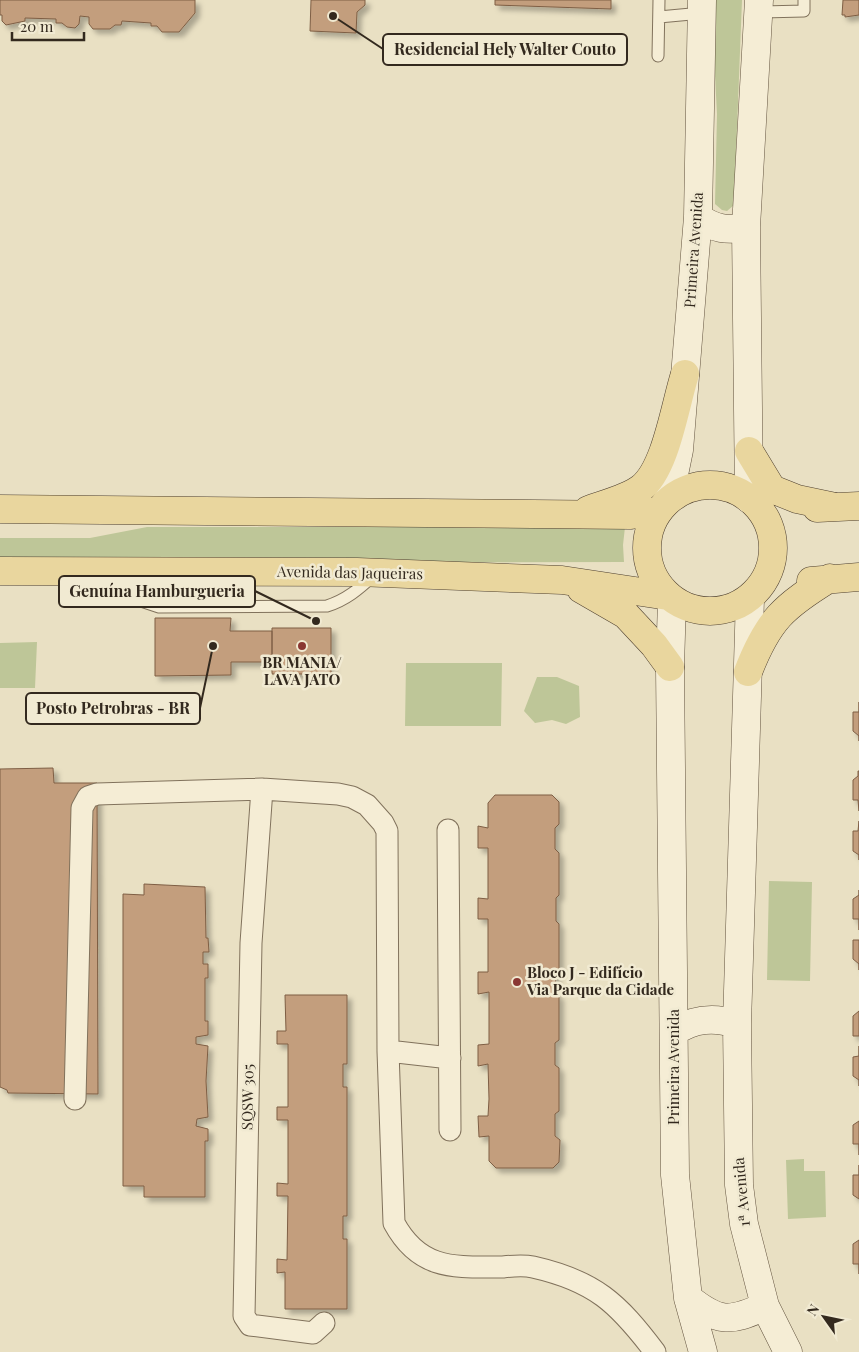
<svg xmlns="http://www.w3.org/2000/svg" width="859" height="1352" font-family="'Playfair Display',serif">
<style>
.green{fill:#bec698}
.building{fill:#c39e7d;stroke:#7e5e44;filter:url(#shadow)}
.lines{fill:none;stroke-linecap:round;stroke-linejoin:round}
.service-casing{stroke:#81725c;stroke-width:13}
.minor-casing{stroke:#81725c;stroke-width:23}
.secondary-casing{stroke:#63533f;stroke-width:29}
.primary-casing{stroke:#4f4030;stroke-width:29}
.service{stroke:#f5edd5;stroke-width:11}
.minor{stroke:#f5edd5;stroke-width:21}
.secondary{stroke:#f5edd5;stroke-width:28}
.primary{stroke:#e9d69e;stroke-width:28}
.poi-dot{fill:#8a3732;stroke:#f1ead2;stroke-width:2}
.labels{text-anchor:middle;stroke-width:5;stroke-linejoin:round;paint-order:stroke}
.street-label{font-size:15px;fill:#33291e;stroke:#f1ead2}
.poi-label{font-size:15px;font-weight:bold;fill:#33291e;stroke:#f1ead2}
.leader{fill:none;stroke:#33291e;stroke-width:2}
.callout-dot{fill:#33291e;stroke:#f1ead2;stroke-width:2}
.callout{fill:#f1ead2;stroke:#33291e;stroke-width:2}
.callout-label{font-size:16px;text-anchor:middle;font-weight:bold;fill:#33291e}
</style>
<defs>
<filter id="shadow"><feDropShadow dx="4.5" dy="4.5" stdDeviation="2.5" flood-color="#0004"/></filter>
</defs>
<rect width="100%" height="100%" fill="#e9e0c3"/>
<path class="green" d="M711,0H742L734,205L727,211L722,210L715,204L717,114Z
M147,527H625L623,545L624,562L0,563V538H90Z
M37,642L35,688H0V643Z
M406,663H502L501,726H405Z
M537,677H557L579,686L580,717L566,724L552,720L535,723L524,711Z
M769,881L812,882L810,981L767,980Z
M804,1159V1171H825L826,1217L788,1219L786,1160Z"/>
<path class="building" d="M0,0H195V13L179,32H162L157,26H151V23L122,21L121,25H115L110,29H93L89,24V17L80,16L79,24L75,28L67,27L62,23H56V19L25,18V21L6,25L2,21V15H0Z
M311,0H365V5L357,12L356,33L310,31Z
M495,0H611V9L495,5Z
M843,0H859V15L845,17V15H842Z
M155,618H231L230,631H272V662H231V675L155,676Z
M272,628H331V674H272Z
M859,702V741V736L853,731V712H859Z
M53,768L54,783H97L98,1094L8,1093L7,1090L0,1087V769Z
M858,771H859V811L858,800H853V780L858,776Z
M495,795H552L559,802V824L555,828V849L559,853V895L556,898V921L559,924V968L556,971L555,993L559,996V1040L555,1043V1065L559,1068V1111L555,1114V1136L560,1140L559,1162L553,1168H496L489,1161V1136L479,1137L478,1116H488L489,1099L488,1064L478,1066V1045L489,1044V992L478,994V972H488V919H478V898L488,899V848H478V826L488,828V803Z
M859,821V860V855L853,851V831H858Z
M144,884L205,887L206,938H208L209,952H203V964H208V978H205V1021H208V1035L196,1037V1044L208,1046L206,1081L208,1117L197,1119L196,1126L208,1129V1141H205V1197H144V1186H123V894L144,895Z
M859,890V930V919H853V899L859,895Z
M853,940H859V970V964L853,959Z
M285,995H347V1064H343V1087H347V1216H343V1239H347V1309H285V1272L277,1273V1259L287,1260L288,1196H277V1183L288,1184V1120H277V1107H288V1044H277V1031H286Z
M859,1011V1036H853V1016Z
M859,1046V1086V1080L853,1076V1057L859,1056Z
M859,1121V1155V1144H853V1125Z
M859,1165V1199L853,1195V1175H859Z
M859,1240V1274V1264H853V1244Z"/>
<g class="lines">
<g class="service-casing">
<path id="service" d="M758,12L804,11V0
M659,17L702,13
M658,56L659,0
M106,576L135,599L159,607L327,606C346,600 359,589 373,576"/>
</g>
<g class="minor-casing">
<path id="minor" d="M262,789L251,943L244,1316L250,1325L313,1333L324,1323
M448,830L450,1130
M388,1051L450,1058
M75,1099L82,808L88,797L97,794L262,789L338,794L352,797L367,805L383,823L387,831L388,1051L394,1223C420,1271 455,1267 503,1267C512,1266 524,1265 533,1267C595,1281 618,1303 655,1352"/>
</g>
<g class="secondary-casing">
<path id="secondary" d="M698,217C714,229 727,231 746,227
M669,499L679,450L698,217L702,0
M749,499L746,227L759,0
M750,598L737,1024L739,1185L744,1224L765,1306L788,1352
M672,600L670,667L675,1175L688,1298L703,1352
M674,1032C694,1018 714,1017 737,1024
M688,1298C718,1322 729,1323 765,1306"/>
</g>
<g class="primary-casing">
<path id="primary" d="M749,451L772,489L797,499L835,507
M647 548a63 63 0 1 1 126 0a63 63 0 1 1-126 0Z
M817,508L859,506
M0,509L631,515L657,511
M588,510C604,504 628,498 641,488C666,469 675,405 685,374
M0,571L357,572L562,580L668,596
M811,581L859,577
M581,589L626,615L654,645L670,667
M748,672C768,620 784,606 830,578"/>
</g>
<use href="#service" class="service"/>
<use href="#minor" class="minor"/>
<use href="#secondary" class="secondary"/>
<use href="#primary" class="primary"/>
</g>
<g class="poi-dot">
<circle cx="302" cy="646" r="5"/>
<circle cx="517" cy="982" r="5"/>
</g>
<g class="labels">
<g class="street-label">
<text transform="translate(694 250) rotate(-86)" y="5">Primeira Avenida</text>
<text transform="translate(350 573) rotate(1)" y="5">Avenida das Jaqueiras</text>
<text transform="translate(674 1067) rotate(-90)" y="5">Primeira Avenida</text>
<text transform="translate(248 1097) rotate(-89)" y="5">SQSW 305</text>
<text transform="translate(742 1192) rotate(-95)" y="5">1ª Avenida</text>
</g>
<g class="poi-label">
<text x="302" y="668">BR MANIA/<tspan x="302" dy="17">LAVA JATO</tspan></text>
<text x="527" y="978" text-anchor="start">Bloco J - Edifício<tspan x="527" dy="17">Via Parque da Cidade</tspan></text>
</g>
</g>
<path class="leader" d="M333 16L383 49M316 621L255 591M213 646L200 708"/>
<g class="callout-dot">
<circle cx="333" cy="16" r="5"/>
<circle cx="316" cy="621" r="5"/>
<circle cx="213" cy="646" r="5"/>
</g>
<g class="callout">
<rect x="383" y="34" width="244" height="31" rx="5"/>
<rect x="59" y="576" width="196" height="31" rx="5"/>
<rect x="26" y="693" width="174" height="31" rx="5"/>
</g>
<g class="callout-label">
<text x="505" y="55">Residencial Hely Walter Couto</text>
<text x="157" y="597">Genuína Hamburgueria</text>
<text x="113" y="714">Posto Petrobras - BR</text>
</g>
<g transform="translate(824 1317) rotate(303)" stroke="#f1ead2" stroke-width="4" paint-order="stroke">
<path d="M0-4L9 19L0 12L-9 19Z" fill="#33291e"/>
<text y="-8" font-size="14" font-weight="bold" text-anchor="middle" fill="#33291e">N</text>
</g>
<path d="M12 32v8h72v-8" fill="none" stroke="#33291e" stroke-width="2.5"/>
<text x="20" y="32" font-size="15" fill="#33291e" stroke="#f1ead2" stroke-width="4" paint-order="stroke">20 m</text>
</svg>
